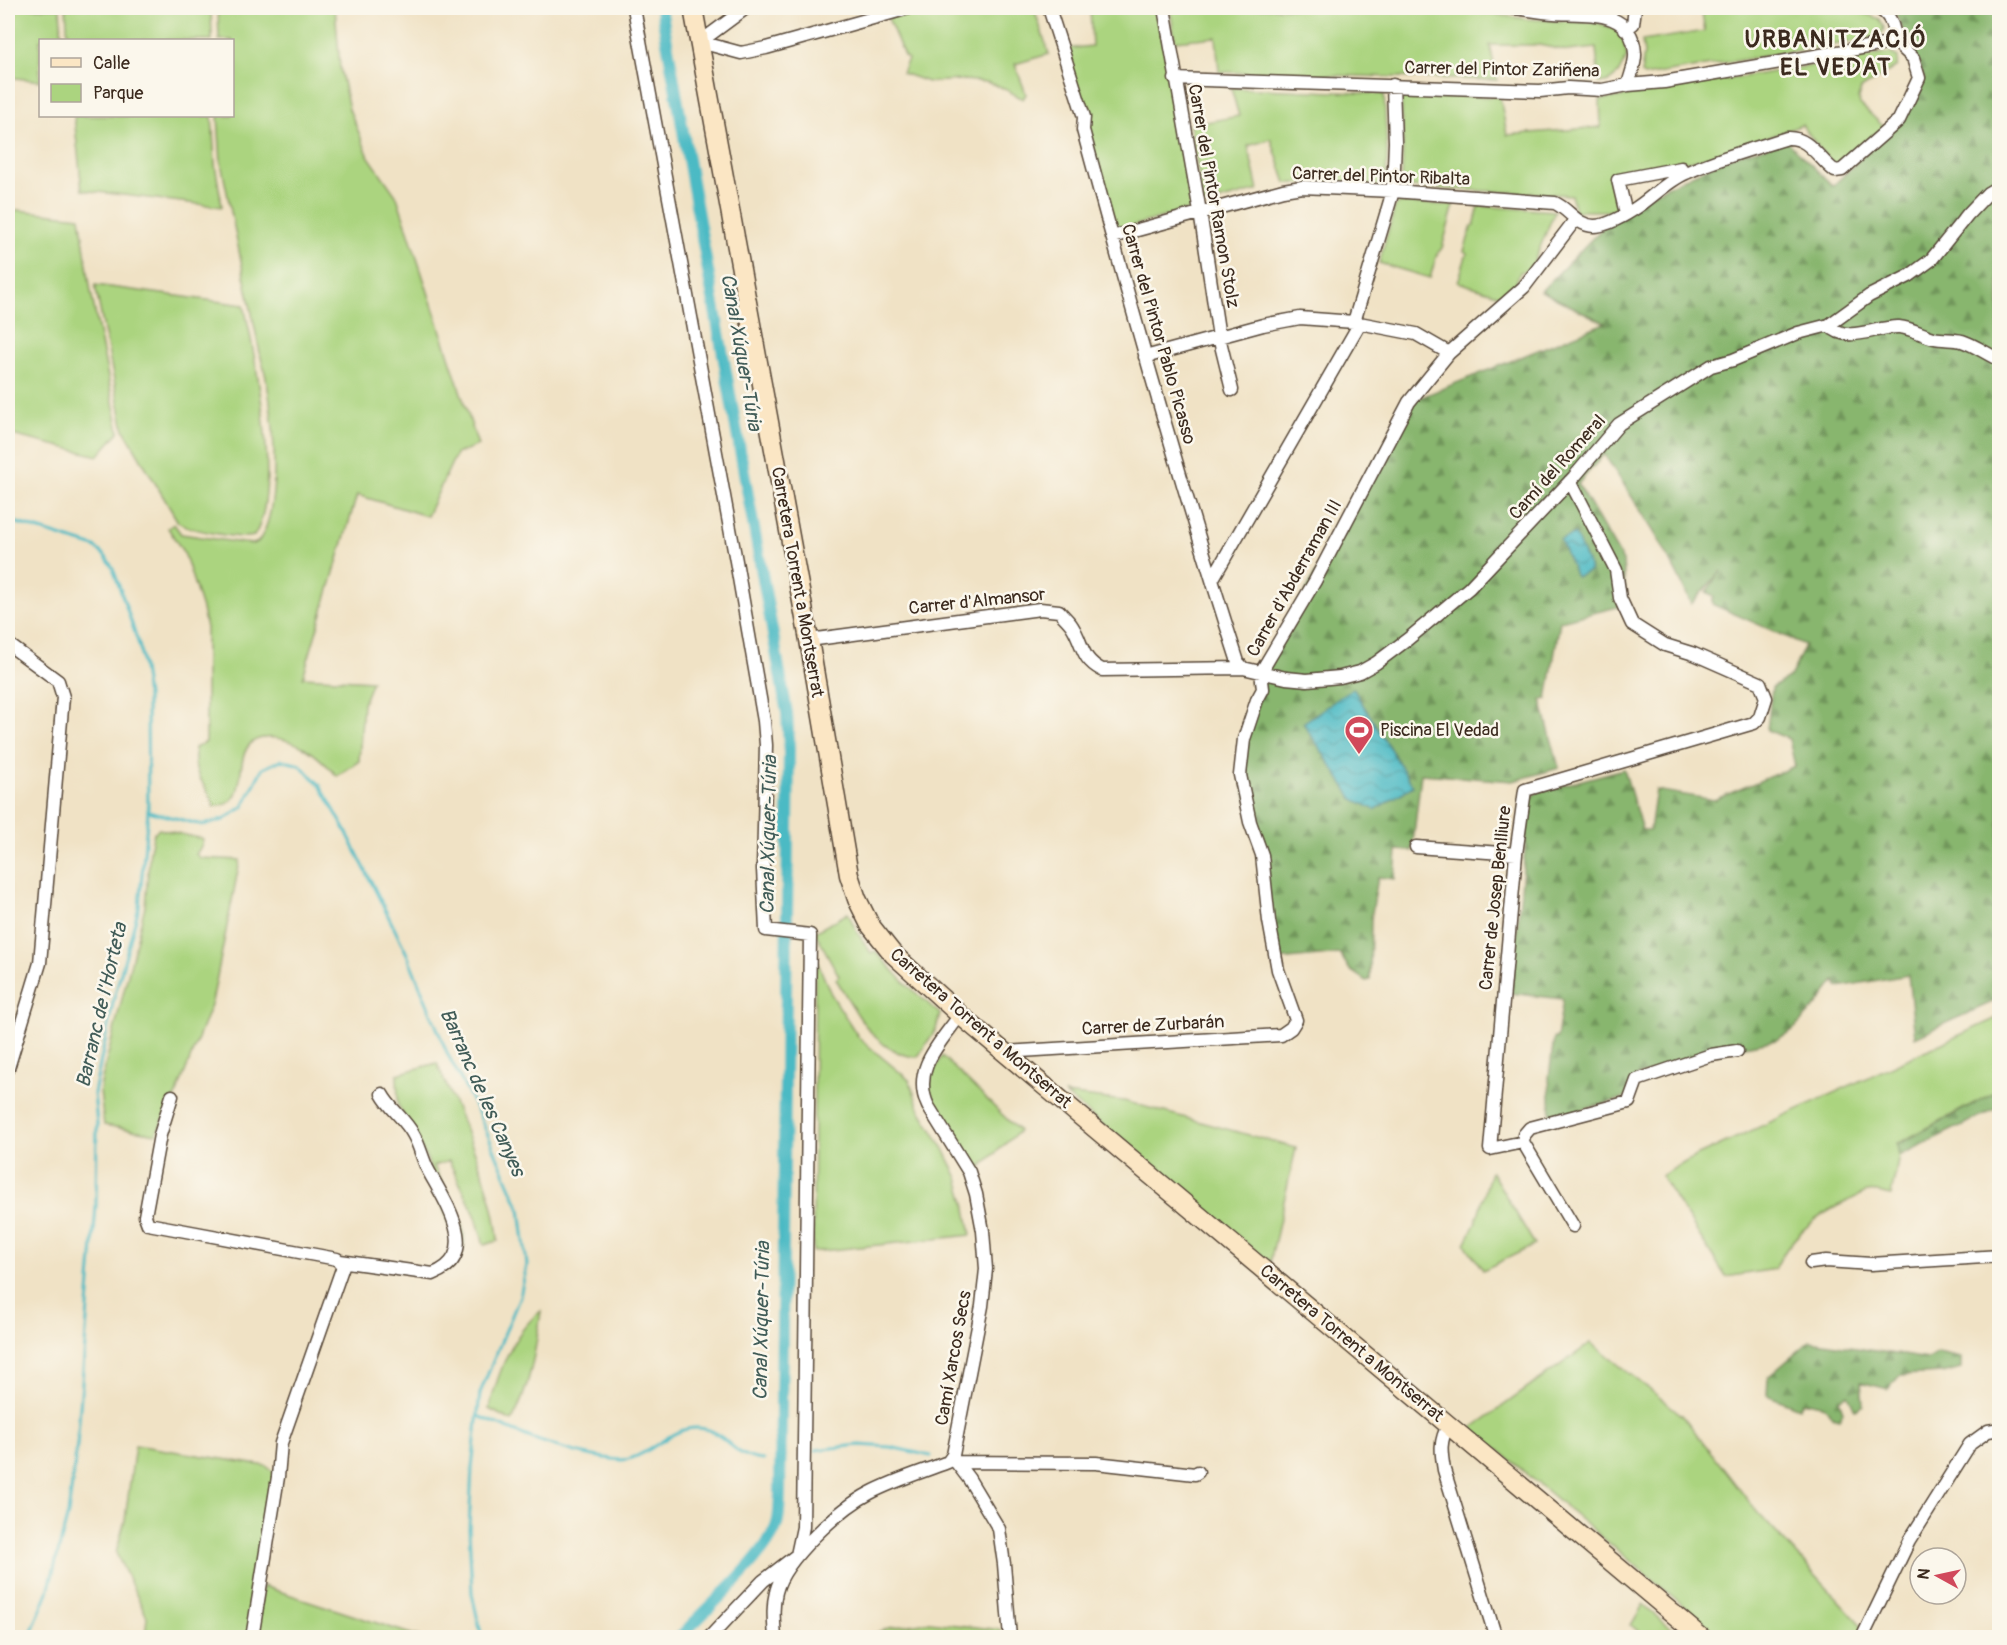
<svg xmlns="http://www.w3.org/2000/svg" width="2007" height="1645" font-family="Pangolin,sans-serif">
<style>
.green{fill:#abd47f;stroke:#737f4e;stroke-width:1.5}
.forest{fill:url(#forest-firs);stroke:#627046;stroke-width:1.5}
.water{fill:url(#water-waves);stroke:#447271;stroke-width:1.5}
.lines{fill:none;stroke-linecap:round;stroke-linejoin:round}
.stream{stroke:#4cbac4;stroke-width:3}
.canal{stroke:#4cbac4;stroke-width:12}
.street-casing{stroke:#564637;stroke-width:15}
.secondary-casing{stroke:#564637;stroke-width:21}
.street{stroke:#fff;stroke-width:12}
.secondary{stroke:#fbe6c4;stroke-width:18}
.labels{text-anchor:middle;stroke-width:5;stroke-linejoin:round;paint-order:stroke}
.street-label{font-size:18px;fill:#3b2a1e;stroke:#fbf7ec}
.poi-label{font-size:18px;fill:#3b2a1e;stroke:#fbf7ec;text-anchor:start}
.water-label{font-size:20px;font-style:italic;fill:#415c58;stroke:#fbf7ec}
.district-label{font-size:24px;font-weight:bold;letter-spacing:1.5px;fill:#3b2a1e;stroke:#fbf7ec}
</style>
<defs>
<pattern id="forest-firs" width="22" height="20" patternUnits="userSpaceOnUse" patternTransform="scale(1.5)"><rect width="22" height="20" fill="#88b66e"/><path d="M5 1l3.5 6h-7zM16 11l3.5 6h-7z" fill="#70945a"/></pattern>
<pattern id="water-waves" width="16" height="10" patternUnits="userSpaceOnUse" patternTransform="scale(1.5)"><rect width="16" height="10" fill="#4cbac4"/><path d="M0 5q4-4 8 0t8 0" fill="none" stroke="#40979f"/></pattern>
</defs>
<rect width="100%" height="100%" fill="#fbf7ec"/>
<filter id="ink" filterUnits="userSpaceOnUse"><feTurbulence type="fractalNoise" baseFrequency=".0167" numOctaves="2"/><feDisplacementMap in="SourceGraphic" scale="12" xChannelSelector="R" yChannelSelector="G"/><feConvolveMatrix kernelMatrix="1 2 1 2 8 2 1 2 1" color-interpolation-filters="sRGB"/></filter>
<filter id="wash" filterUnits="userSpaceOnUse"><feTurbulence type="fractalNoise" baseFrequency=".008" numOctaves="4" result="noise"/><feDisplacementMap in="SourceGraphic" scale="24" xChannelSelector="R" yChannelSelector="G"/><feGaussianBlur stdDeviation="1.35" result="paint"/><feColorMatrix in="noise" values="0 0 0 0 0 0 0 0 0 0 0 0 0 0 0 0 0 1.4 0 .05"/><feComposite in="paint" operator="in"/></filter>
<g filter="url(#wash)">
<rect width="100%" height="100%" fill="#f0e2c5"/>
<path class="green" d="M8,8H60L62,40H40V81L8,77Z
M66,8H211L212,40H68Z
M218,8H335L340,68L349,109L369,157L397,197L478,445L456,454L427,516L357,495L303,677L372,681L363,704L359,761L337,776C328,766 317,755 305,748C290,740 258,729 247,748C234,770 250,803 214,807C212,794 202,785 197,772C194,765 195,756 195,748L206,742V628L202,609L185,555L168,528L174,524L181,534L243,543L253,544L258,542C284,508 274,398 261,358L221,163L218,116H232V40H219Z
M919,8H1034L1049,54L1015,64L1026,94L1023,99L1001,87L986,82L963,80L928,82L902,73L908,59L904,56L888,18Z
M1090,8H1158L1191,209L1114,231L1089,137L1091,136L1087,116L1065,49L1092,46Z
M1170,8H1451L1527,19L1598,23L1613,28L1619,33L1624,43L1627,57L1618,74L1609,81L1599,83L1596,48L1568,51L1539,45H1490L1497,80L1219,72L1216,37L1175,41Z
M1701,8H1850L1880,19L1884,28L1882,33L1875,38L1644,76L1641,74L1644,53L1642,41L1705,31Z
M1890,53L1898,57L1897,66L1861,89L1858,98L1860,104L1884,127L1836,165H1832L1802,125L1720,155L1612,176L1618,208L1610,211H1575L1571,195L1407,187L1402,182L1403,137L1401,94L1500,97L1507,135L1601,127L1600,100Z
M1231,88L1384,94L1387,153L1386,182L1382,185L1286,183L1271,139L1248,146L1258,190L1204,205L1190,125L1239,116Z
M74,116H212L215,164L222,207L82,190Z
M1400,203L1454,205L1442,248L1437,254L1430,278L1379,263L1395,207Z
M1479,206L1555,211L1531,269L1520,272L1510,298L1458,282L1467,253L1464,251L1472,226H1474Z
M8,209L80,217L91,292L119,432L98,456L8,434Z
M95,285L244,305C255,356 283,492 254,536C242,540 188,530 178,522L124,430Z
M159,829L203,839L201,847L196,854L200,858L240,860L212,1002L177,1093L156,1134L104,1125L100,1091L102,1079L145,906L150,850L154,833Z
M848,913L857,932L871,953L875,951L906,984L940,1014L936,1029L919,1055L916,1057C874,1053 855,1010 836,979L839,976L815,932Z
M815,961H817L831,994L859,1038L909,1080L920,1110L944,1149L958,1178L965,1203L971,1235L813,1252Z
M1999,1017V1090L1897,1144L1899,1156L1891,1195C1884,1194 1875,1190 1868,1192C1862,1193 1856,1197 1850,1200C1818,1214 1790,1236 1775,1269L1726,1277L1661,1176L1694,1157Z
M942,1056L1019,1131L973,1174C961,1153 926,1104 930,1081C932,1072 938,1064 942,1056Z
M437,1063C458,1114 495,1186 498,1241L484,1245L476,1217L449,1161L434,1166C447,1197 487,1244 447,1272L454,1241L427,1159L398,1105L397,1074Z
M1065,1094L1124,1101L1296,1148L1270,1263Z
M1491,1171L1535,1245L1483,1270L1465,1244L1476,1222Z
M541,1311C536,1348 530,1388 512,1421L489,1409C498,1374 511,1334 541,1311Z
M1591,1343L1683,1416L1757,1512L1864,1628L1860,1637H1721L1472,1428Z
M135,1445L266,1466L275,1473L248,1637H145L147,1617L116,1553L125,1520Z
M263,1586L420,1637L255,1638Z
M1643,1605L1681,1637H1645L1631,1625Z
M929,1622L1002,1630L1000,1637H866L888,1628Z"/>
<path class="forest" d="M1893,8H1999V999L1915,1037L1908,975L1838,987L1835,981L1816,1006L1793,1030L1776,1040L1739,1047L1637,1076L1625,1098L1551,1118L1549,1077L1554,1038H1557L1563,999L1511,993L1530,798L1538,792L1624,769L1642,830H1650L1656,790L1714,800L1795,766L1789,739L1767,730L1772,688L1791,676L1805,645L1714,605L1712,601L1714,596L1706,592L1721,571L1691,604C1668,549 1636,504 1604,454L1578,484L1623,561L1626,605L1560,621L1547,699L1541,700L1559,768L1513,781L1421,774L1412,851L1397,850L1395,879L1378,877L1371,919L1370,980L1366,981L1350,970L1340,954L1278,960L1262,855L1240,775L1261,672L1409,402L1605,323L1541,291L1622,208L1732,156L1787,141L1833,186L1899,120L1924,77Z
M1999,1090V1107L1899,1156L1897,1145Z
M1810,1341L1929,1359L1938,1353L1961,1358V1368L1943,1373L1900,1375L1888,1389L1861,1382L1863,1405L1855,1410L1848,1394L1839,1400L1843,1411L1839,1419L1832,1417L1825,1406L1803,1401L1799,1408L1767,1395L1768,1377Z"/>
<path class="water" d="M1575,534L1591,571L1576,577L1560,540Z
M1353,688L1413,786L1375,810L1353,799L1303,723Z"/>
<g class="lines">
<path class="stream" d="M8,520L95,547L106,557L113,568L140,648L147,696L148,811L139,907L114,998L94,1093L97,1124L96,1206L77,1445L68,1514L48,1592L29,1638
M148,811L202,825L223,820L243,807L262,769L281,760L300,765L320,785L346,831L407,954L448,1055L477,1110L520,1209L527,1265L520,1296L480,1393L472,1468L469,1528L472,1594L482,1638
M478,1416C520,1434 559,1451 605,1458C614,1459 623,1462 632,1458C656,1450 672,1427 698,1428C726,1429 731,1458 763,1460
M815,1450L859,1445L890,1447L931,1456"/>
<path class="canal" d="M661,8L787,713L789,748L780,1495C779,1505 780,1518 776,1527C763,1560 705,1610 679,1638"/>
</g>
</g>
<g filter="url(#ink)">
<g class="lines">
<g class="street-casing">
<path id="street" d="M634,8L736,561L764,721L766,745L763,869L766,930L810,935L803,1527L797,1555L763,1581L709,1638
M1049,8L1084,117L1083,130C1131,308 1181,486 1238,662L1243,668
M1164,8L1200,212L1219,337L1232,390
M1512,8C1526,9 1540,12 1554,13C1586,15 1632,8 1635,53C1636,63 1630,76 1628,85
M1876,8C1892,13 1893,28 1896,42
M1625,29L1633,24L1635,8
M700,42L741,53L766,48L909,8
M700,42L746,8
M1175,79L1540,91L1568,88L1602,90L1628,85L1664,82L1896,42
M1626,214L1618,180L1681,168L1684,173
M1112,237L1283,190L1302,187L1393,191L1555,203C1570,210 1576,225 1594,226C1607,226 1622,217 1633,210C1651,199 1667,181 1686,173C1718,158 1753,149 1787,138C1810,137 1818,159 1835,171L1842,170L1899,120L1919,78L1913,58L1896,42
M1354,322L1393,191L1395,142L1393,85
M1829,325C1847,345 1876,326 1899,327C1912,328 1922,335 1934,338C1943,340 1953,339 1962,341C1975,345 1988,355 2000,360
M1145,357L1263,325L1300,318L1354,322L1416,334L1449,353
M1570,481L1616,570L1620,598L1632,624L1665,645L1694,654L1760,683L1766,698L1760,717L1754,723L1525,790L1516,854L1490,1149L1523,1142L1573,1226
M1212,580L1360,323
M809,640L1040,609L1059,611C1063,616 1069,621 1072,626C1084,645 1080,658 1102,670L1243,668L1286,678L1307,680L1340,677L1360,672L1376,663L1408,639L1469,588L1574,477L1619,424L1711,366L1733,360L1798,333L1829,325L1869,296L1909,276L1931,260L1968,214L1988,193L2000,186
M8,644L58,681L63,697L40,963L8,1068
M1416,847L1516,854
M1005,1052L1281,1035L1291,1028L1296,1020L1278,970L1269,921L1262,855L1250,822L1240,775L1244,739L1257,700L1263,689L1261,672L1315,581L1409,402L1449,353L1524,287L1575,220
M172,1096L160,1135L145,1216L148,1224L337,1259L343,1266L281,1443L278,1477L252,1638
M1523,1142L1524,1135L1530,1128L1629,1102L1637,1080L1711,1055L1737,1051
M340,1261L433,1274C484,1254 443,1199 427,1168C422,1157 419,1144 413,1134C405,1119 390,1109 382,1094
M1811,1263L1826,1261L1871,1264L2000,1256
M1449,1424C1439,1441 1441,1452 1444,1470L1496,1638
M951,1459L956,1462L969,1479L999,1529L1004,1564L1010,1638
M956,1462L1096,1463L1195,1474L1198,1472
M775,1638C774,1622 772,1607 776,1592C784,1559 841,1508 870,1493C895,1480 922,1472 948,1462L953,1455L982,1306L986,1269L983,1231L976,1194L969,1172L928,1106C911,1070 940,1043 960,1015
M1862,1638L1909,1541L1970,1444L1988,1431L2000,1429"/>
</g>
<g class="secondary-casing">
<path id="secondary" d="M693,8L809,640L849,875L857,899L870,925L893,954L960,1015L1702,1638"/>
</g>
<use href="#street" class="street"/>
<use href="#secondary" class="secondary"/>
</g>
</g>
<defs>
<g id="stadium-pin" transform="scale(1.5)"><path d="M0 17L-7.5 6A9.5 9.5 0 1 1 7.5 6Z" fill="#d1495b" stroke="#fbf7ec"/><path d="M0-5a6.5 5 0 1 0 0 10a6.5 5 0 1 0 0-10ZM-3.5-1.8h7v3.6h-7Z" fill="#fff"/></g>
</defs>
<g fill-rule="evenodd">
<use href="#stadium-pin" x="1359" y="730"/>
</g>
<g class="labels">
<g class="street-label">
<text transform="translate(1502 69) rotate(1)" y="6">Carrer del Pintor Zariñena</text>
<text transform="translate(1381 176) rotate(2)" y="6">Carrer del Pintor Ribalta</text>
<text transform="translate(1214 196) rotate(80)" y="6">Carrer del Pintor Ramon Stolz</text>
<text transform="translate(1159 334) rotate(74)" y="6">Carrer del Pintor Pablo Picasso</text>
<text transform="translate(1557 467) rotate(-48)" y="6">Camí del Romeral</text>
<text transform="translate(1294 578) rotate(-61)" y="6">Carrer d'Abderraman III</text>
<text transform="translate(798 582) rotate(80)" y="6">Carretera Torrent a Montserrat</text>
<text transform="translate(977 601) rotate(-6)" y="6">Carrer d'Almansor</text>
<text transform="translate(1495 898) rotate(-84)" y="6">Carrer de Josep Benlliure</text>
<text transform="translate(1153 1025) rotate(-3)" y="6">Carrer de Zurbarán</text>
<text transform="translate(981 1028) rotate(41)" y="6">Carretera Torrent a Montserrat</text>
<text transform="translate(1352 1343) rotate(40)" y="6">Carretera Torrent a Montserrat</text>
<text transform="translate(953 1358) rotate(-80)" y="6">Camí Xarcos Secs</text>
</g>
<g class="poi-label">
<text x="1380" y="736">Piscina El Vedad</text>
</g>
<g class="water-label">
<text transform="translate(742 352) rotate(80)" y="7">Canal Xúquer-Túria</text>
<text transform="translate(768 835) rotate(-89)" y="7">Canal Xúquer-Túria</text>
<text transform="translate(101 1005) rotate(-77)" y="7">Barranc de l'Horteta</text>
<text transform="translate(483 1092) rotate(66)" y="7">Barranc de les Canyes</text>
<text transform="translate(761 1321) rotate(-89)" y="7">Canal Xúquer-Túria</text>
</g>
<g class="district-label">
<text x="1836" y="47">URBANITZACIÓ<tspan x="1836" dy="28">EL VEDAT</tspan></text>
</g>
</g>
<rect width="2007" height="1645" fill="none" stroke="#fbf7ec" stroke-width="30"/>
<rect x="39" y="39" width="195" height="78" fill="#fbf7ec" stroke="#aea59a" stroke-width="1.5"/>
<rect x="51" y="58" width="30" height="9" fill="#fbe6c4" stroke="#aea59a" stroke-width="1.5"/>
<text x="93" y="69" font-size="18" fill="#3b2a1e">Calle</text>
<rect x="51" y="84" width="30" height="18" fill="#abd47f" stroke="#aea59a" stroke-width="1.5"/>
<text x="93" y="99" font-size="18" fill="#3b2a1e">Parque</text>
<g transform="translate(1938 1576) rotate(278)"><circle r="28" fill="#fbf7ec" stroke="#aea59a" stroke-width="1.5"/>
<path d="M0-4.5L10 22L0 15L-10 22Z" fill="#d1495b"/>
<text y="-9" font-size="16" font-weight="bold" text-anchor="middle" fill="#3b2a1e">N</text>
</g>
</svg>
